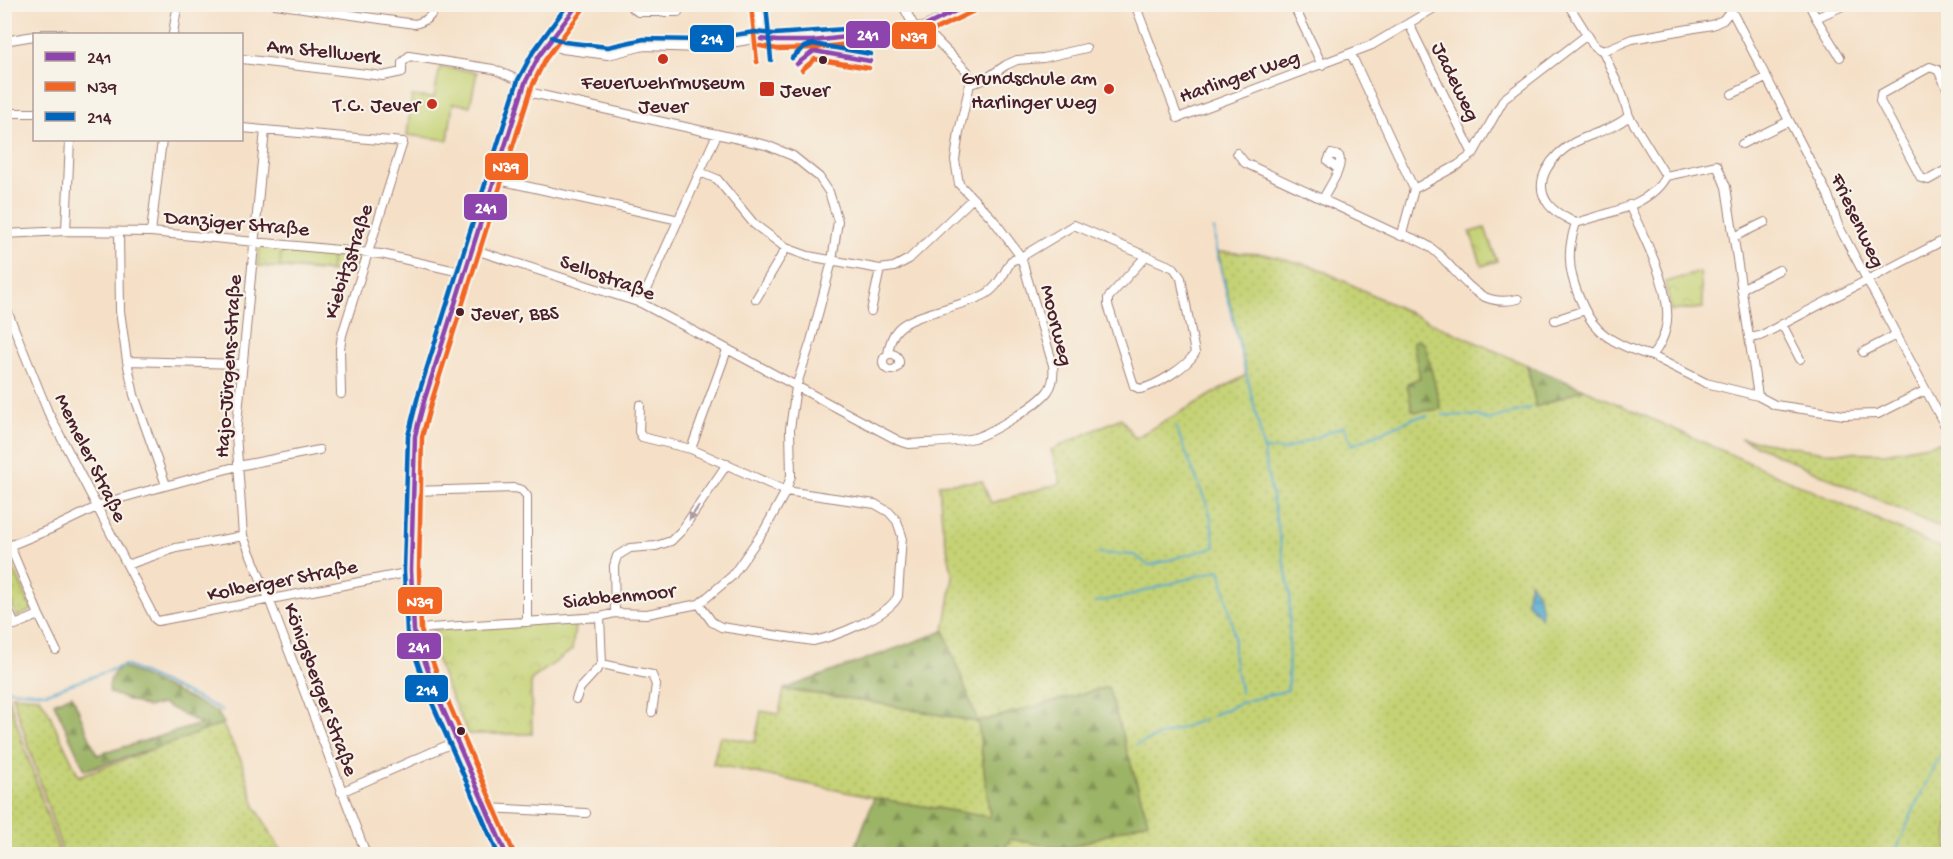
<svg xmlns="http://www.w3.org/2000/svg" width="1953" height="859" font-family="'Gochi Hand',sans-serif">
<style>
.grass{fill:url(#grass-dots);stroke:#887850;stroke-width:1.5}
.forest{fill:url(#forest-firs);stroke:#736a48;stroke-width:1.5}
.park{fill:url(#park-crowns);stroke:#887850;stroke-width:1.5}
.pitch{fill:#c5d274;stroke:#887850;stroke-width:1.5}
.water{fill:url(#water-ripples);stroke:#4d647c;stroke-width:1.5}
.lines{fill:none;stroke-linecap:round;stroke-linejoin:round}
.stream{stroke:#50a8cd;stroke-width:2}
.minor-casing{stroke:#a08079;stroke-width:10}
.secondary-casing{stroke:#a08079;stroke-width:14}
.minor{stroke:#fff;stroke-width:8}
.secondary{stroke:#fce5cf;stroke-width:12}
.bus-1-casing{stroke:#f7f3e8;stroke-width:9}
.bus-2-casing{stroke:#f7f3e8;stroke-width:9}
.bus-3-casing{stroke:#f7f3e8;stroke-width:9}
.bus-1{stroke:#8e44ad;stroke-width:4.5}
.bus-2{stroke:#f26522;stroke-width:4.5}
.bus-3{stroke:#0065bd;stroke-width:4.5}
.oneway{fill:#ae9aa0}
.poi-dot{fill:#c8321e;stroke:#f7f3e8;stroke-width:2}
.bus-dot{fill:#4a1f2b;stroke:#f7f3e8;stroke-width:2}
.labels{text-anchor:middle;stroke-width:4.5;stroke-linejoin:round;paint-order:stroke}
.bus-label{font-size:20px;fill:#4a1f2b;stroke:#f7f3e8;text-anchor:start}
.street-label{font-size:21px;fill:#4a1f2b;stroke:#f7f3e8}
.poi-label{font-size:21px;fill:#4a1f2b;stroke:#f7f3e8;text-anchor:end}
.line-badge{stroke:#f7f3e8;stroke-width:2}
.badge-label{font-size:16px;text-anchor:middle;font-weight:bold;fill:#fff}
</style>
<defs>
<pattern id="grass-dots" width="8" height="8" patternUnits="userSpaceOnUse" patternTransform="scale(1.5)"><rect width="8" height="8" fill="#c5d274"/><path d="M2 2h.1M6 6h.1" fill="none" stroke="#abb465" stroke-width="1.8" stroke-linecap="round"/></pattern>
<pattern id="forest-firs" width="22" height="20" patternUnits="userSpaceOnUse" patternTransform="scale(1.5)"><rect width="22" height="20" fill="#9cb466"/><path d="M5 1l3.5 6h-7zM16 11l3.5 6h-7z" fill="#819254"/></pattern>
<pattern id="park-crowns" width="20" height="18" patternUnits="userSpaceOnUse" patternTransform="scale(1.5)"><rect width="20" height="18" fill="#c5d274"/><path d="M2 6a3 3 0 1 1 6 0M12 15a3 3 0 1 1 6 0" fill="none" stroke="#abb465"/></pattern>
<pattern id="water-ripples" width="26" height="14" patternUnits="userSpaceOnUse" patternTransform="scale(1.5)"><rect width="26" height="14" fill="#50a8cd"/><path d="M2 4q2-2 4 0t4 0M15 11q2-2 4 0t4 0" fill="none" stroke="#4488a7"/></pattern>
</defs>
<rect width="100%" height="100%" fill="#f7f3e8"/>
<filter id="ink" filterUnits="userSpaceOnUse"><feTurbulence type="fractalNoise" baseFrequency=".0167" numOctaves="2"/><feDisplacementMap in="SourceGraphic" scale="12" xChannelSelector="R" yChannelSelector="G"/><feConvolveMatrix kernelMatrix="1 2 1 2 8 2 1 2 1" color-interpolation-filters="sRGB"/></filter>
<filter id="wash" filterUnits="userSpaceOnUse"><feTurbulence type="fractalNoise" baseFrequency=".008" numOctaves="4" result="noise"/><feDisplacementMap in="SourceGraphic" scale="24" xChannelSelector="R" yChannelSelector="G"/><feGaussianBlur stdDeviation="1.35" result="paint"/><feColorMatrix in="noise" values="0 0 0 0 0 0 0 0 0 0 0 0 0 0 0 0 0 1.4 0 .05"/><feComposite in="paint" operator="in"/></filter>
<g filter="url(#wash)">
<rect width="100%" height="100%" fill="#f5e0c7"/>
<path class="grass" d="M1218,252L1264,254L1315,267L1412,314L1527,365L1536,407L1584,389L1948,551V854H1002L1010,839L1065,849L1148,821L1107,687L978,722L990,817L874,798L713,764L720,736L755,742L761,711L779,714L784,690L866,701L977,722L944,631L953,577L942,523L939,484L982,481L991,503L1061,483L1051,450L1121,418L1135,438L1246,375Z
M1740,438L1823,452L1885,453L1948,441V531Z
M7,552L32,610L17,617L5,588V553Z
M4,692L7,694L60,854H5Z
M12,695L39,697L46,707L79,776L222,724L241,760L255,806L283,854H63Z"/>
<path class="forest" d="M1417,340L1425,344L1441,409L1416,412L1412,410L1407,383L1420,378L1413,342Z
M1527,365L1584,389L1536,407Z
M944,631L978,722L1108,687L1148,821L1065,849L1010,839L1002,854H853L874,798L990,817L978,722L866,701L784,689Z
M121,666L216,711L224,723L178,741L85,770L54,703L72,695L97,755L201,724L163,704L147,707L110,693C107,682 113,672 121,666Z"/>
<path class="park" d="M1485,228L1497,261L1482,266L1470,232Z
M263,247L362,255L363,258L358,274L257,266L259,249Z
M1700,272L1703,308L1671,311L1665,282Z
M576,620L572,650L531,680L532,734H468C458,710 428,654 433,630Z"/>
<path class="pitch" d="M440,67L477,72L470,106L453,103L448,140L407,135L412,96L434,98Z
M281,250L332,254L330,271L280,267Z"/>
<path class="water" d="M1530,582C1539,594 1542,603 1541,618L1526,601Z"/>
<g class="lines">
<path class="stream" d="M1443,415L1478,416L1487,420L1530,408
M1263,449L1284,450L1344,426L1352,445L1414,418L1428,416
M1098,553L1135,555L1148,565H1151L1215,547L1210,513L1175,425
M1095,602L1123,597L1219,570L1221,572L1234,634V660L1241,693
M4,686L9,690L46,693L125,665L218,708L222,712
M1213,715L1240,703L1288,690L1290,594L1259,426L1216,250L1214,229
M1136,745L1205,719
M1895,854C1910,816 1926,779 1948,744"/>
</g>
</g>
<g filter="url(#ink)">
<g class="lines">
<g class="minor-casing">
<path id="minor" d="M275,4L415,24C426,21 434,16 435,4
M628,4L638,12H678V4
M758,4L761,39
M902,4L915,28
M1135,4L1178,118L1372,45L1441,4
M1293,4L1322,65
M1568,4L1595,47L1603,51L1622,94L1629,116L1666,176
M1728,4L1828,195L1838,225L1944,424
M1809,4L1816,18
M1409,24L1473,154
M923,27L967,71L970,84
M43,34H63
M173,34L176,14
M4,41L34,36
M549,44L562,49L608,55L644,46L699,48L755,39L774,42L835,38L923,27L971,4
M1603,51L1632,39L1712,25L1723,20L1736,4
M1351,54L1414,189
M1840,57L1816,18L1847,4
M242,59L383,76L402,72V63L409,56L493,69L525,83
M970,84L984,80L1006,65L1017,60L1043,58L1086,48
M1948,90L1938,70L1930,67L1881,94L1880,101L1921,178L1928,180L1948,169
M1732,94L1766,78
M4,113H34
M242,128L403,142L342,335L340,349L341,394
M265,130L236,434L243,536L269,599L366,854
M1742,144L1789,121
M1237,153L1245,163L1401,236
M700,172L717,179L754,224L786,248L808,256L880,269L894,267L909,259L972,199
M1666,176L1717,165L1726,187L1758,396
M494,179L679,220
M1414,189L1458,165L1473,154L1504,99L1587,35
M1414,189L1402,234C1412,238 1422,241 1431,248C1460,269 1472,310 1518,299
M1323,199C1328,188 1344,168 1339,156L1331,154L1328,161L1338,169
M1629,205C1643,235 1674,293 1666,327C1664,338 1659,347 1652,356C1634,351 1612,343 1598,329C1584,315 1570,279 1570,260C1569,247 1572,235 1576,223C1606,213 1651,206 1666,176
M1576,223C1567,218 1556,214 1549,205C1530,181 1553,154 1575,142C1593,133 1614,129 1629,116
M66,231L70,140
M119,232L120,311L127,361L134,395L166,485
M151,232L162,140
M4,234L66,231L151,232L381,254L465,273
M1734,237L1765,222
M472,249L641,303L899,441L909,444C930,442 953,443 974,438C991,433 1038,405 1048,391C1054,383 1054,374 1053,365L1021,257L992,218L959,184L955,160L959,132L970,84
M1741,289L1779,270
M756,299L786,248
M4,303L48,412L155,619L158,621L406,573L411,570
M641,303L717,134
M871,311L880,269
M1555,320L1585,310
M1782,324L1800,359
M1749,338L1760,336L1948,238
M1863,352L1896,335
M883 362a8 8 0 1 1 16 0a8 8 0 1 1-16 0Z
M888,354C889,346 892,335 898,329C913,313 963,307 986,294C998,287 1004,273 1011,261L1021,257L1074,225L1146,256L1108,298V305L1134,386L1140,389C1156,386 1188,366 1195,353L1181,278L1174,268L1146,256
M1652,356L1706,383L1758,396L1775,405L1844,415L1878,414L1926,390
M127,361L241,364
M640,405L639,432L642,437L691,449L786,491L875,504L889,512L897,521L902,536L898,596C889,616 834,637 813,641L721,627L712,622L699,604
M691,449L727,350
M413,491L515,488L522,490L527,496V622
M4,548L53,528L107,502L238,466L319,450
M127,565L176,548L243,536
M4,600L15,625L39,615L10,546
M615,613L614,566L617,556L630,548L656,546L671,541L682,530L727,464
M39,615L56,650
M600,617L602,664L652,675L656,685L652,712
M414,631L430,628L600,617L615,613L647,614L699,604L732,576L765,529L786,491L791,476L790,429L796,387L811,341L832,261L838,221L829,192L819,177L793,156L766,145L523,91
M576,699L580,688L602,664
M341,792L457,741
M485,808L586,813"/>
</g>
<g class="secondary-casing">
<path id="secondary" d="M506,854L436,693L414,631L411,570L415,436L425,398L525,83L539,56L578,4"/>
</g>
<use href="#minor" class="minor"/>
<use href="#secondary" class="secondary"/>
<g class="bus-1-casing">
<path id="bus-1" d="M761,39L777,41H813L906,30L923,27L970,4
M797,64L814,51L870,61
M506,854L436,693L414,631L411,570L415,436L425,398L525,83L539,56L578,4"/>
</g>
<g class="bus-2-casing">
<path id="bus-2" d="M751,5L757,62
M760,46L777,49L814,48L907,37L926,34L974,11
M802,70L815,59L869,68
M513,851L443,690L421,630L419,570L422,437L432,400L532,86L545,60L584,8"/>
</g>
<g class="bus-3-casing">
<path id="bus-3" d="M766,4L771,60
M552,37L564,42L608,47L644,39L699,40L755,32L774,34L874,27
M792,58L804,47L813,44L871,54
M498,854L429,696L407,632L404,570L408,436L418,396L518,80L533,52L568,4"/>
</g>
<use href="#bus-1" class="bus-1"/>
<use href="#bus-2" class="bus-2"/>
<use href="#bus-3" class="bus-3"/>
</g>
<defs><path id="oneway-solid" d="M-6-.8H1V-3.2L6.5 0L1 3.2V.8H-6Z" transform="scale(1.5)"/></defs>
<use class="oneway" href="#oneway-solid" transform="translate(694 513) rotate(124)"/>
</g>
<g class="poi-dot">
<circle cx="663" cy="59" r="6"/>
<rect x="759" y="81" width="16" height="16" rx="3"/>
<circle cx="1109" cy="89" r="6"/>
<circle cx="432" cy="104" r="6"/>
</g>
<g class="bus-dot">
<circle cx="823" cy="60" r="5"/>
<circle cx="460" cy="312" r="5"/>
<circle cx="461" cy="731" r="5"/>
</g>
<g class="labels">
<g class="bus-label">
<text x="471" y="319">Jever, BBS</text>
</g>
<g class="street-label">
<text transform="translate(324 50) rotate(6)" y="7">Am Stellwerk</text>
<text transform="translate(1239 75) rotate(-19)" y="7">Harlinger Weg</text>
<text transform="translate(1457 81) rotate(64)" y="7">Jadeweg</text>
<text transform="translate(1859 220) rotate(65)" y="7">Friesenweg</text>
<text transform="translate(237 222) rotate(5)" y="7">Danziger Straße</text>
<text transform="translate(347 261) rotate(-72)" y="7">Kiebitzstraße</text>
<text transform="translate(608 276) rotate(20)" y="7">Sellostraße</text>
<text transform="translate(1058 325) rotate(76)" y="7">Moorweg</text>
<text transform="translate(227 366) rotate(-86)" y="7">Hajo-Jürgens-Straße</text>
<text transform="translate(92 457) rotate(64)" y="7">Memeler Straße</text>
<text transform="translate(282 579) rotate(-11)" y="7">Kolberger Straße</text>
<text transform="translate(619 595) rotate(-6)" y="7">Siabbenmoor</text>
<text transform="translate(322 689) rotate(70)" y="7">Königsberger Straße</text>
</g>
<g class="poi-label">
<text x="1097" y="84">Grundschule am<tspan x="1097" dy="24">Harlinger Weg</tspan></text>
<text x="663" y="88" text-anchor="middle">Feuerwehrmuseum<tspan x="663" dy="24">Jever</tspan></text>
<text x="780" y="96" text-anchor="start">Jever</text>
<text x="420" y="111">T.C. Jever</text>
</g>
</g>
<g class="line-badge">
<rect x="845" y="20" width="46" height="29" rx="6" fill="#8e44ad"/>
<rect x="891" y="21" width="46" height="29" rx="6" fill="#f26522"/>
<rect x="689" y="24" width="46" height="29" rx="6" fill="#0065bd"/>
<rect x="484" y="152" width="45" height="29" rx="6" fill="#f26522"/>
<rect x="463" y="193" width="45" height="28" rx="6" fill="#8e44ad"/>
<rect x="397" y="586" width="46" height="29" rx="6" fill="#f26522"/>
<rect x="396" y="632" width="46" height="28" rx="6" fill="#8e44ad"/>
<rect x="404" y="674" width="45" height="29" rx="6" fill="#0065bd"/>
</g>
<g class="badge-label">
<text x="868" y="40">241</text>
<text x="914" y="42">N39</text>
<text x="712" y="44">214</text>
<text x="506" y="172">N39</text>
<text x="486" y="213">241</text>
<text x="420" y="607">N39</text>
<text x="419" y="652">241</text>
<text x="427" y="695">214</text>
</g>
<rect width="1953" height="859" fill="none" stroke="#f7f3e8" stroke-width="24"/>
<rect x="33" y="33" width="210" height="108" fill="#f7f3e8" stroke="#b29e9c" stroke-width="1.5"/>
<rect x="45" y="52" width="30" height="9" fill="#8e44ad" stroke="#b29e9c" stroke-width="1.5"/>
<text x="87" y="63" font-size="18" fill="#4a1f2b">241</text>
<rect x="45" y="82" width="30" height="9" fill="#f26522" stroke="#b29e9c" stroke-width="1.5"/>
<text x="87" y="93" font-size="18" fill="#4a1f2b">N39</text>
<rect x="45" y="112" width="30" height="9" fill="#0065bd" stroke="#b29e9c" stroke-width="1.5"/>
<text x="87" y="123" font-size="18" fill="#4a1f2b">214</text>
</svg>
